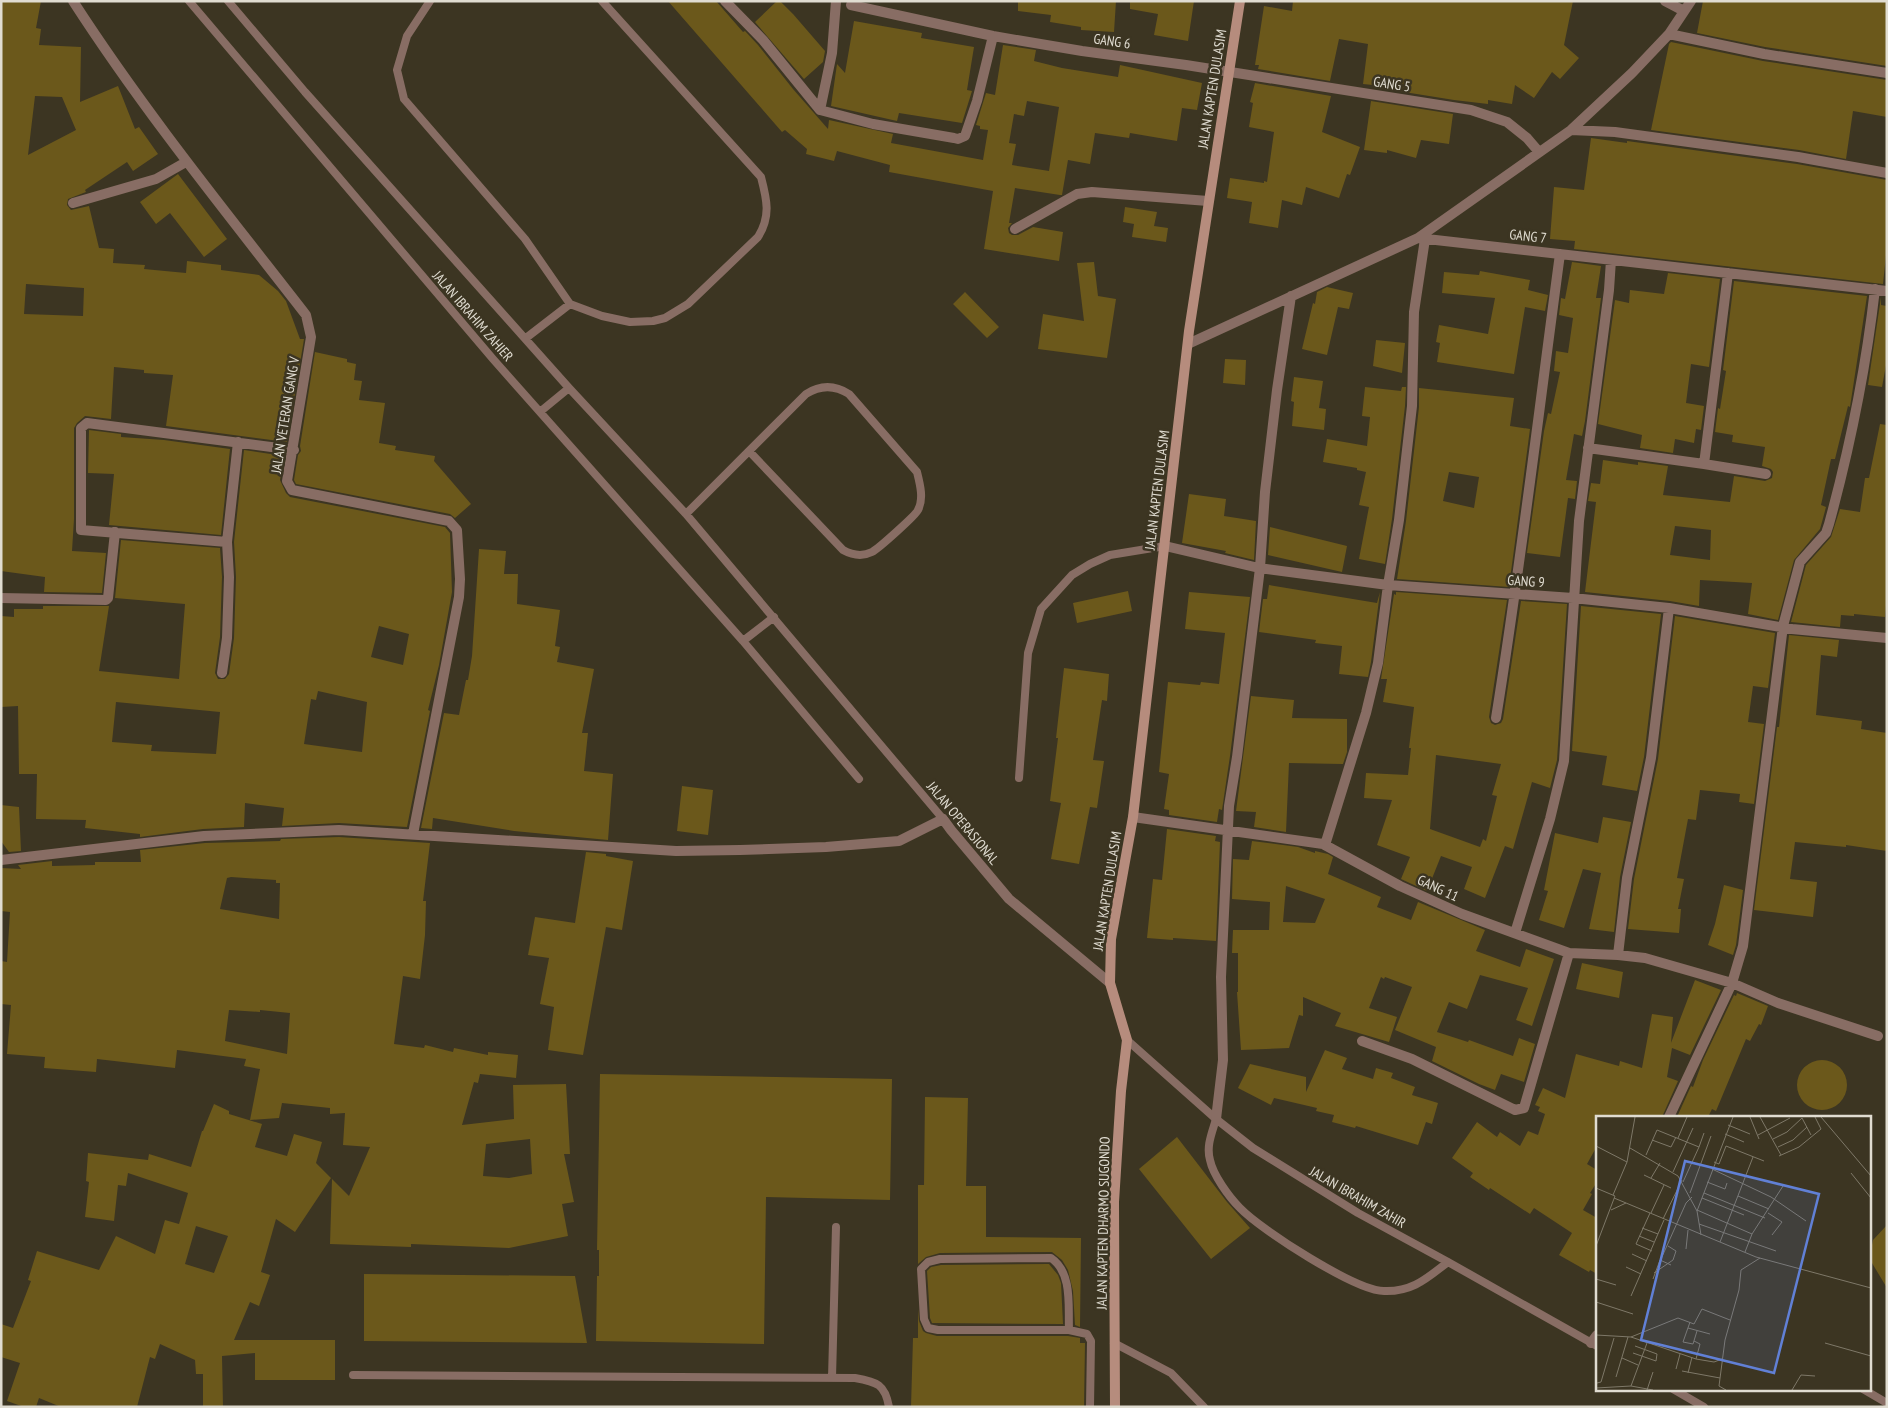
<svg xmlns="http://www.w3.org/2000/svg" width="1888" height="1408" font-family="'PT Sans Narrow',sans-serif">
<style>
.building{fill:#6b581b;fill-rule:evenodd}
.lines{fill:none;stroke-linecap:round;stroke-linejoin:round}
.service{stroke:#886d64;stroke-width:8}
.minor{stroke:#886d64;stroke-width:10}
.secondary{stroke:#b68c7d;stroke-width:10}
.labels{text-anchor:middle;stroke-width:5;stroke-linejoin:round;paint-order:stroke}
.street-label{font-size:14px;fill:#e0dcd1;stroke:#3c3522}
.inset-road{fill:none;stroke:#7e7868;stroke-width:1}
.view{fill:#6180d6;fill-opacity:0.15;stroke:#6180d6;stroke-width:2.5}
.inset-edge{fill:none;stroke:#e0dcd1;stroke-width:2.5}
</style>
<rect width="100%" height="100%" fill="#3c3522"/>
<path class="building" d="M1,1H41L36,28L41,29L39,45L81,47L80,102L118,86L135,129L139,127L158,154L133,171L127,162L85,190L86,192L68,199L67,205L71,210L89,206L99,248L114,249L113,263L145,265L144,269L186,273L187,261L221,265V270L259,275L278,291L286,301L300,339H304L287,442L166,426L173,375L144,373V370L114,367L111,419L85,416L77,423L74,428V519L72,551L106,553L102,593L44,592L45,577L1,571ZM35,96L62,97L76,130L28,155ZM26,284L84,288L83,316L24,314Z
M668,1H716L743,32L745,31L758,45L793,89L828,129L829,120L893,134L891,143L983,160L988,130L980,129V126L976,125L986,93L995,95L1003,45L1036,50L1034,61L1062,68L1118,77L1120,65L1202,83L1197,110L1182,108L1177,141L1130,133L1129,138L1095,133L1090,164L1068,160L1062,195H1060L1015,188L1009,223H1012L1008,228L1009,233L1012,235H1018L1033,227L1063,232L1059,261L984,249L993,191L889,172L890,165L837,151L834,161L806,154L807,149L785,130L782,132ZM1027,101L1059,107L1049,171L1012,165L1016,144L1009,143L1014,114L1024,116Z
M777,1H780L793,14L825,51L823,62L804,79L755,22Z
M1018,1H1116L1114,32L1081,30V27L1050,22L1051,15L1018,11Z
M1130,1H1194L1188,41L1154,35L1158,14L1130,9Z
M1293,1H1573L1564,45L1579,58L1560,79L1552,72L1534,98L1515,85L1512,104L1488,100V104L1454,100L1373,87V85L1363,84L1368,44L1339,39L1330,81L1258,69L1259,65H1255L1264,6L1292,11Z
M1703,1H1887V66L1765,47L1697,33Z
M854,21L922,33L921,38L974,47L967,90L972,91L962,123L899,113L897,121L831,106L837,64L845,73Z
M1671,42L1763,61L1887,80V117L1853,111L1846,159L1799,150L1651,130L1669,44Z
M1255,83L1331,96L1322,132L1360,147L1350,175L1347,174L1339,198L1306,187L1302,205L1282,200L1278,228L1249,223L1252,202L1227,198L1230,178L1264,183V181L1267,182L1274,132L1249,127L1253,103L1250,102Z
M1371,101L1453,114L1449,144L1421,140L1416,158L1387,150V153L1364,150Z
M1591,138L1627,143V141L1797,164L1887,180V246L1883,284L1574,249L1575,241L1550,239L1554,187L1584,190Z
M178,174L227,239L204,257L170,213L156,224L140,202Z
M1125,207L1157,212L1154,226L1168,228L1166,242L1132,237L1134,224L1123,222Z
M1094,262L1098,296L1116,299L1107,358L1038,349L1043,314L1084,321L1077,263Z
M1572,262L1601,266L1596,298H1601L1585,421L1582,436L1574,434L1566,480L1577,481L1575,499L1568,498L1560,557L1527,553L1544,431L1548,413L1551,414L1560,372L1554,371L1556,351L1568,353L1573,318L1559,315L1561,298L1565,299Z
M1480,271L1530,280L1528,290L1548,295L1545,311L1525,307L1514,374L1437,362L1440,343L1436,342L1439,325L1488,334L1495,298L1442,293L1444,272L1479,275Z
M1668,273L1720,279L1709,367L1691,364L1686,403L1704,406L1701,430L1696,429L1694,443L1675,439L1673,453L1640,448L1642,435L1598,424L1615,300L1629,303L1630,290L1664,294Z
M1734,281L1867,296L1850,407L1848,406L1835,459H1831L1821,505L1826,507L1822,522L1820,529L1794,560L1778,620L1748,614L1752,583L1700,580L1699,606L1670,601L1585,592L1596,502L1588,501L1591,483L1600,484L1603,460L1638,465V462L1668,466L1663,495L1730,502L1734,476L1765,481L1772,478L1773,472L1771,469L1762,466L1765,447L1732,442L1733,435L1715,432L1718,408L1720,409L1726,371L1723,370ZM1675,526L1711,530L1710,560L1670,555Z
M1327,287L1353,293L1349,309L1338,307L1327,355L1302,349L1313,303L1315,304L1317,292Z
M965,292L999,327L987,338L953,304Z
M1881,297V305L1887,306V360L1882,387L1868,385Z
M1376,340L1405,343L1402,373L1373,366Z
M315,352L347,359V362L356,364L354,380L362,381L359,400L385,403L379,443L396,446L395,450L435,456L434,461L471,504L455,518L450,514L296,484L294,480L298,455L301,451L300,446Z
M1225,359L1246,360L1245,385L1223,383Z
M1294,377L1323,381L1319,408L1326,409L1324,430L1292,426L1294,402L1291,401Z
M1365,387L1401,391L1402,387H1406L1405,406L1392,519L1385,564L1359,559L1369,507L1359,505L1366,472L1357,470V468L1323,462L1327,439L1367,446L1370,417L1362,416Z
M1419,388L1514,398L1510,426L1530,429L1509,587L1397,579L1406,521L1419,407ZM1449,472L1479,477L1474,508L1443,501Z
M1880,424L1887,425V594L1885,617L1854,614V616L1841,615L1840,627L1791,622L1806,565L1831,537L1840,509L1860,512L1865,478H1869Z
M89,430L121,434V437L164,440L230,449L221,535L109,525L114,474L88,473Z
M244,450L284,456L280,480L286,493L290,497L445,527L450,533L452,592L439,665L428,710L430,711L407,827L339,823L282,826L284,808L245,803L244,827L203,829L140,837V834L85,828L86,820L36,819L37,774H19L18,706L1,707V616L14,617V609H43V606H109L99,671L179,679L185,604L115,598L121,540L220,548L222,577L220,637L215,673L218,679H225L229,674L234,638L236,577L234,542ZM379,626L409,634L403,665L371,657ZM318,691L367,702L362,752L304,744L311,699L316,700ZM116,702L220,712L216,754L151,751L152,745L112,742Z
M1189,494L1226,499L1224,516L1256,521L1254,560L1225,553L1226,551L1182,543Z
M1270,527L1347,546L1342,572L1268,555Z
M479,549L506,551L504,574H518L517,604L560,610L555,646L560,647L557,662L594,669L582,733H588L584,771L613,774L608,840L514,831L433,818L432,829L421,828L444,713L459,715L466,680H468L472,656Z
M1269,585L1377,603L1380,592L1371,662L1368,677L1339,674L1342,646L1315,643L1316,640L1259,632L1263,599H1267Z
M1128,591L1132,611L1077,623L1073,603Z
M1189,592L1250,597L1230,756L1222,810L1219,809L1217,822L1169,815V810L1164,809L1169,774L1159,772L1168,682L1200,685L1201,682L1219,684L1225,633L1185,629Z
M1396,592L1507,600L1489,717L1491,723L1495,725L1501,723L1503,719L1521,601L1567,604L1557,760L1550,788L1532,782L1513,849L1505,846L1485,898L1464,889L1472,867L1441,856L1427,891L1401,879L1410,857L1377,845L1392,800L1364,798L1366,773L1408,775L1411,748H1409L1414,707L1383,702L1387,679H1381L1394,594L1396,595ZM1436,755L1501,764L1492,795L1497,796L1486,841L1483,839L1480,847L1430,829Z
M1581,606L1661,614L1644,757L1637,791L1602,785L1607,756L1572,751Z
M1675,616L1775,633L1768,688L1753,686L1748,722L1764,724L1754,804L1739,802L1740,794L1700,790L1696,820L1688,819L1677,878L1684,879L1678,909H1681L1679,933L1628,929L1634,879L1658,759Z
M1789,635L1839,640L1837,657L1821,655L1816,715L1862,721L1861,729L1887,733V851L1846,845V847L1795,842L1790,879L1817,882L1813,917L1754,910L1777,727H1779Z
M1064,668L1109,674L1107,701L1102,700L1093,760L1104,761L1097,808L1090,807L1079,864L1051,859L1061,803L1050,801L1058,738H1056Z
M1251,696L1294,700L1292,718L1347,719V752L1343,764L1289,763L1286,832L1254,827L1256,812L1236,811Z
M682,786L713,790L708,835L677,831Z
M1,805L19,807L21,851L9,852L1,841Z
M1603,817L1631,822L1620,877L1614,932L1589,929L1601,873L1583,869L1564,928L1539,920L1548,891L1544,890L1555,833L1598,843Z
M1167,829L1216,836L1215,841L1220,842L1216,941L1173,938V940L1147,938L1153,879L1162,880Z
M339,837L430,843L423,901H426L425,935L420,979L403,976L394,1044L424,1048L425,1045L453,1052L454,1048L488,1055V1052L518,1055L516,1078L480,1074L478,1083L474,1082L462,1125L514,1119L513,1085L566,1084L570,1154H564L574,1202L562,1204L568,1236L509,1248L411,1244V1247L330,1244L332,1179L349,1196L370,1147L343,1145L345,1113L330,1114V1108L282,1103L279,1118L250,1120L260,1069L244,1066L246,1059L177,1050L175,1068L97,1059L96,1072L44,1068L45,1057L7,1054L11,1005L1,1004V961L7,962L10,912L1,911V868L21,869L18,865L52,861V866L95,865V862H141L140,850L205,843L280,841L281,839ZM231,877L276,880V883H280L279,919L220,909L227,878ZM229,1010L260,1012V1010L290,1013L287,1054L225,1041ZM530,1139L532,1174L509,1178L483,1176L486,1144Z
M1252,841L1298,847L1315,853V851L1328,854L1333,857L1328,874L1381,897L1377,907L1411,920L1418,902L1485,930L1476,951L1520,967L1526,949L1554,959L1532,1026L1516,1020L1528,988L1480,975L1467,1009L1449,1002L1437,1032L1468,1042L1469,1040L1513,1056L1519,1038L1535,1044L1524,1082L1501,1074L1495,1090L1479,1084L1432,1061L1436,1047L1395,1030L1412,987L1385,977L1384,979L1381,977L1369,1008L1397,1017L1389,1042L1335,1026L1341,1013L1303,997V1016L1299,1015L1289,1048L1241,1050L1237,992H1238V953H1232L1233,930H1269L1270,902L1232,899L1233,859L1249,860ZM1286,886L1325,899L1315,923L1283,922Z
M586,852L606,854V856L633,861L622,930L606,927L583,1055L548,1050L554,1007L540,1004L549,958L528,955L535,917L575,923Z
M1724,885L1743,890L1736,945L1733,955L1708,945L1715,924Z
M1582,963L1623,972L1619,998L1576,989Z
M1695,980L1721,990L1690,1055L1672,1048L1667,1077L1678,1081L1662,1117H1597V1146L1587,1164L1597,1170V1182L1590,1193L1592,1194L1583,1210L1597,1218V1274L1590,1270L1589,1272L1559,1255L1572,1233L1534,1208L1530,1214L1490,1188L1489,1190L1470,1177L1473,1173L1452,1158L1477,1122L1497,1137L1500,1132L1520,1146L1528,1131L1538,1135L1545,1114L1538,1111L1540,1107L1535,1105L1543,1088L1565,1098L1576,1054L1619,1066L1620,1061L1642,1068L1652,1014L1673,1017L1671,1043Z
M1737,993L1768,1006L1761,1025L1759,1024L1750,1041L1746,1039L1716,1111L1712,1109L1708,1117H1677L1691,1086L1693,1087L1703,1060L1734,995L1736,996Z
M1325,1050L1347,1058L1342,1069L1373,1079L1376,1068L1393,1073L1391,1078L1415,1087L1412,1095L1438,1103L1432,1124L1426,1122L1418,1145L1356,1126L1355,1128L1332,1122L1334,1115L1316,1111L1317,1108L1274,1098L1271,1105L1238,1088L1250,1064L1306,1077V1092Z
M1797 1085a25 25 0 1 1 50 0a25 25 0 1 1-50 0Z
M600,1074L892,1079L890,1200L766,1197L764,1344L596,1341L597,1276H599V1250H597Z
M925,1097L968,1098L966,1186H986V1237L1081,1238L1080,1327L1075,1325L1073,1291L1068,1270L1062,1260L1052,1252L940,1253L926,1257L918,1264V1185H924Z
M214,1104L229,1111V1114L262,1124L255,1147L287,1156L294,1134L322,1142L316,1163L331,1178L295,1232L276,1219L261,1272L270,1275L259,1306L250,1302L234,1340H335V1380H255V1353L222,1356L223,1407H203V1374H196L195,1360L160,1344L155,1359L150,1357L137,1407H61L39,1398L36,1407H24L7,1401L20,1363L1,1357V1324L13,1328L31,1281L28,1280L37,1251L99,1270L116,1236L155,1254L165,1220L179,1224L188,1193L128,1173L126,1186L118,1185L114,1221L85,1217L89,1182L86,1181L88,1153L148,1160L149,1154L191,1167L202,1131H203ZM196,1226L228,1236L214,1273L185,1264Z
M1177,1137L1227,1202L1250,1228L1211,1259L1139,1169Z
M1887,1225V1288L1872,1263L1870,1255L1873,1240Z
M1049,1264L1058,1275L1061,1283L1063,1324L932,1323L930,1318L927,1271L931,1267L941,1265Z
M364,1274L575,1276L587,1343L364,1341Z
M918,1309L919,1321L923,1331L926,1333L937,1336H1068L1080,1338V1343H1085L1084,1407H911L913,1338H918Z"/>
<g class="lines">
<path class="service" d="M189,1L493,359L743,641L859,779
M228,1L305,92L569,388L686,514L943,819
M430,1L407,36L397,70L404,99L525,239L570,304L602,316L630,322L653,321L665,318L688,304L758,237C771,216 767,200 761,177L602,1
M526,338L570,304
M541,411L569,388
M686,514L806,394C820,385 835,385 849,394L917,472C920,484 924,499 918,510C916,515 878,549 872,552C862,557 852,555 843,550L749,451
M743,641L774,617
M1019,778L1028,653L1041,609L1072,575L1090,564L1110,555L1165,546
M1127,1040L1216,1119L1253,1148L1358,1213L1448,1262L1597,1346
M1216,1119C1212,1133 1206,1146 1210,1160C1213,1175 1229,1197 1240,1208C1261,1230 1356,1291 1384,1291C1413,1292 1427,1278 1448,1262
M1069,1330C1068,1307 1073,1273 1051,1258L940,1259L928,1262L921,1269L924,1319L928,1328L938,1330H1069L1087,1334L1091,1341L1090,1407
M1114,1343L1171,1373L1204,1407
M353,1375L855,1378C877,1382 885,1384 889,1407
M832,1378L836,1227
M1673,1389L1704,1407
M1863,1389L1887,1403"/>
<path class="minor" d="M73,1C144,111 226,212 306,315L311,337L287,481L292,490L449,521L457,530L460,579L459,597L413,834
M725,1L763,40L820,110L873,124L954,138L958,139L965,136L977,101L993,36
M1665,1L1684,11
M851,5L993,36L1082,51L1186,65L1471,110L1507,122L1527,138L1539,152
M1669,34L1764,54L1887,73
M820,110L832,53L836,1
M1571,130L1615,132L1798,157L1887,173
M73,203L156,179L186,162
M1015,229L1077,194L1092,192L1208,201
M1418,238L1571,130L1632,73L1669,34L1691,1
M1728,273L1704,464L1766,474
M1188,344L1418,238L1887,291
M1588,448L1704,464
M227,542L81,530V428L87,423L294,450
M1165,546L1259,568L1388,585L1573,598L1669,608L1792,629L1887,638
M1,598L106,600L108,598L115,532
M222,673L227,638L229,577L227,542L238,442
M1496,718C1521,564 1539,409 1560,254
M1133,817L1323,844L1400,886L1462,914L1569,953L1618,955L1645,958L1732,983L1778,1003L1878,1036
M1325,845L1366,713L1378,663L1388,585L1399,520L1412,406L1414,312L1425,239
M1,860L204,836L339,830L676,851L740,850L826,847L899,841L943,819L951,830L1009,899L1110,983
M1515,933L1550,819L1564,761L1579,521L1609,290L1611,260
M1618,955L1627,878L1651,758L1669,608
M1362,1041L1412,1059L1515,1110L1524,1108L1569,953
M1669,1117L1732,983L1743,946L1783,626L1800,562L1826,533L1829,524C1850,447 1866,368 1875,289
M1216,1119L1223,1060L1221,977L1229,806L1237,757L1260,568L1265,492L1277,390L1291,296
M1591,1343L1597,1335"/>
<path class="secondary" d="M1115,1407L1114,1202L1121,1091L1127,1040L1110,983L1111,939L1133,817L1189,331L1240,1"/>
</g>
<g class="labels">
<g class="street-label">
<text transform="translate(1112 41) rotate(8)" y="5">GANG 6</text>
<text transform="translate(1392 84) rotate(9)" y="5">GANG 5</text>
<text transform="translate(1212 89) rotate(-81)" y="5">JALAN KAPTEN DULASIM</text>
<text transform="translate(1528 236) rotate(6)" y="5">GANG 7</text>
<text transform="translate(473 316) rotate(49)" y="5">JALAN IBRAHIM ZAHIER</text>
<text transform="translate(285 415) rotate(-81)" y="5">JALAN VETERAN GANG V</text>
<text transform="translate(1157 490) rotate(-83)" y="5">JALAN KAPTEN DULASIM</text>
<text transform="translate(1526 581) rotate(4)" y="5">GANG 9</text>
<text transform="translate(963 823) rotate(50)" y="5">JALAN OPERASIONAL</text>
<text transform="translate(1438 888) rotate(25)" y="5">GANG 11</text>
<text transform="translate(1107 891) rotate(-81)" y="5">JALAN KAPTEN DULASIM</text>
<text transform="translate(1358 1197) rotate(30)" y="5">JALAN IBRAHIM ZAHIR</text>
<text transform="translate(1103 1223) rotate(-89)" y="5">JALAN KAPTEN DHARMO SUGONDO</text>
</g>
</g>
<g transform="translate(1596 1116)">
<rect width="275" height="275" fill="#3c3522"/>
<path class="inset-road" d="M154,1L163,23M164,1L185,39M225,1L275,60M206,2L215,19M132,9L154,18M129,18L148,26M162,19L194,2M82,22L91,1M177,23L191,16L206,2M56,24L75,31L80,21M0,30L31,46M182,31L197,24L211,11M34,32L82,60L101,95M50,39L61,14L103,31L108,17M183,40L203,31L225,13L219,1M118,46L123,48L130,30L168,45M116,53L175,81L210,105M77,56L97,12M255,57L275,82M48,59L75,72M55,62L64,47M87,66L103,31M111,66L129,73L131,67M0,72L19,80L0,130M94,77L115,20M108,77L169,102M17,79L31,46L39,1M142,80L173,93M18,82L160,141L275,172M106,82L148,99M15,94L30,87M101,94L156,118M54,97L40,128L56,135M55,97L68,69M172,97L186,106L176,119M67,103L86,64M103,108L180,135M46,112L62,118M105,119L101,95L137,1M43,120L58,126M124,126L157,41M90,133L92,114M149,136L156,118L187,70M36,138L51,145M65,143L90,87L96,81M30,151L45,158M58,157L77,144L80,135L72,130M0,163L20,169M57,163L64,144L75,149M35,180L68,104M0,186L37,198M94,206L87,226L97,228L101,215M92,212L114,218M0,219L35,221L82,202L98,208L106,193L134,204M35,221L100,243L118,246L126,243M98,225L104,228L100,243M229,227L275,240M37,237L60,245L61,238L39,230M26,242L42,249M80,253L84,238M86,255L124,262M92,257L96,241M20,261L32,221M1,267L5,266L18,222M35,270L51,227M0,272L35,270L57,274M51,274L57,256M130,274L123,270L129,224L143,174L145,154L164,142M196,274L205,259L219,260"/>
<path class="view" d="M89,45L223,78L178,257L45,224Z"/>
<rect width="275" height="275" class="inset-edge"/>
</g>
<rect width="1888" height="1408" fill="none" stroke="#e0dcd1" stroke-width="5"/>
</svg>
